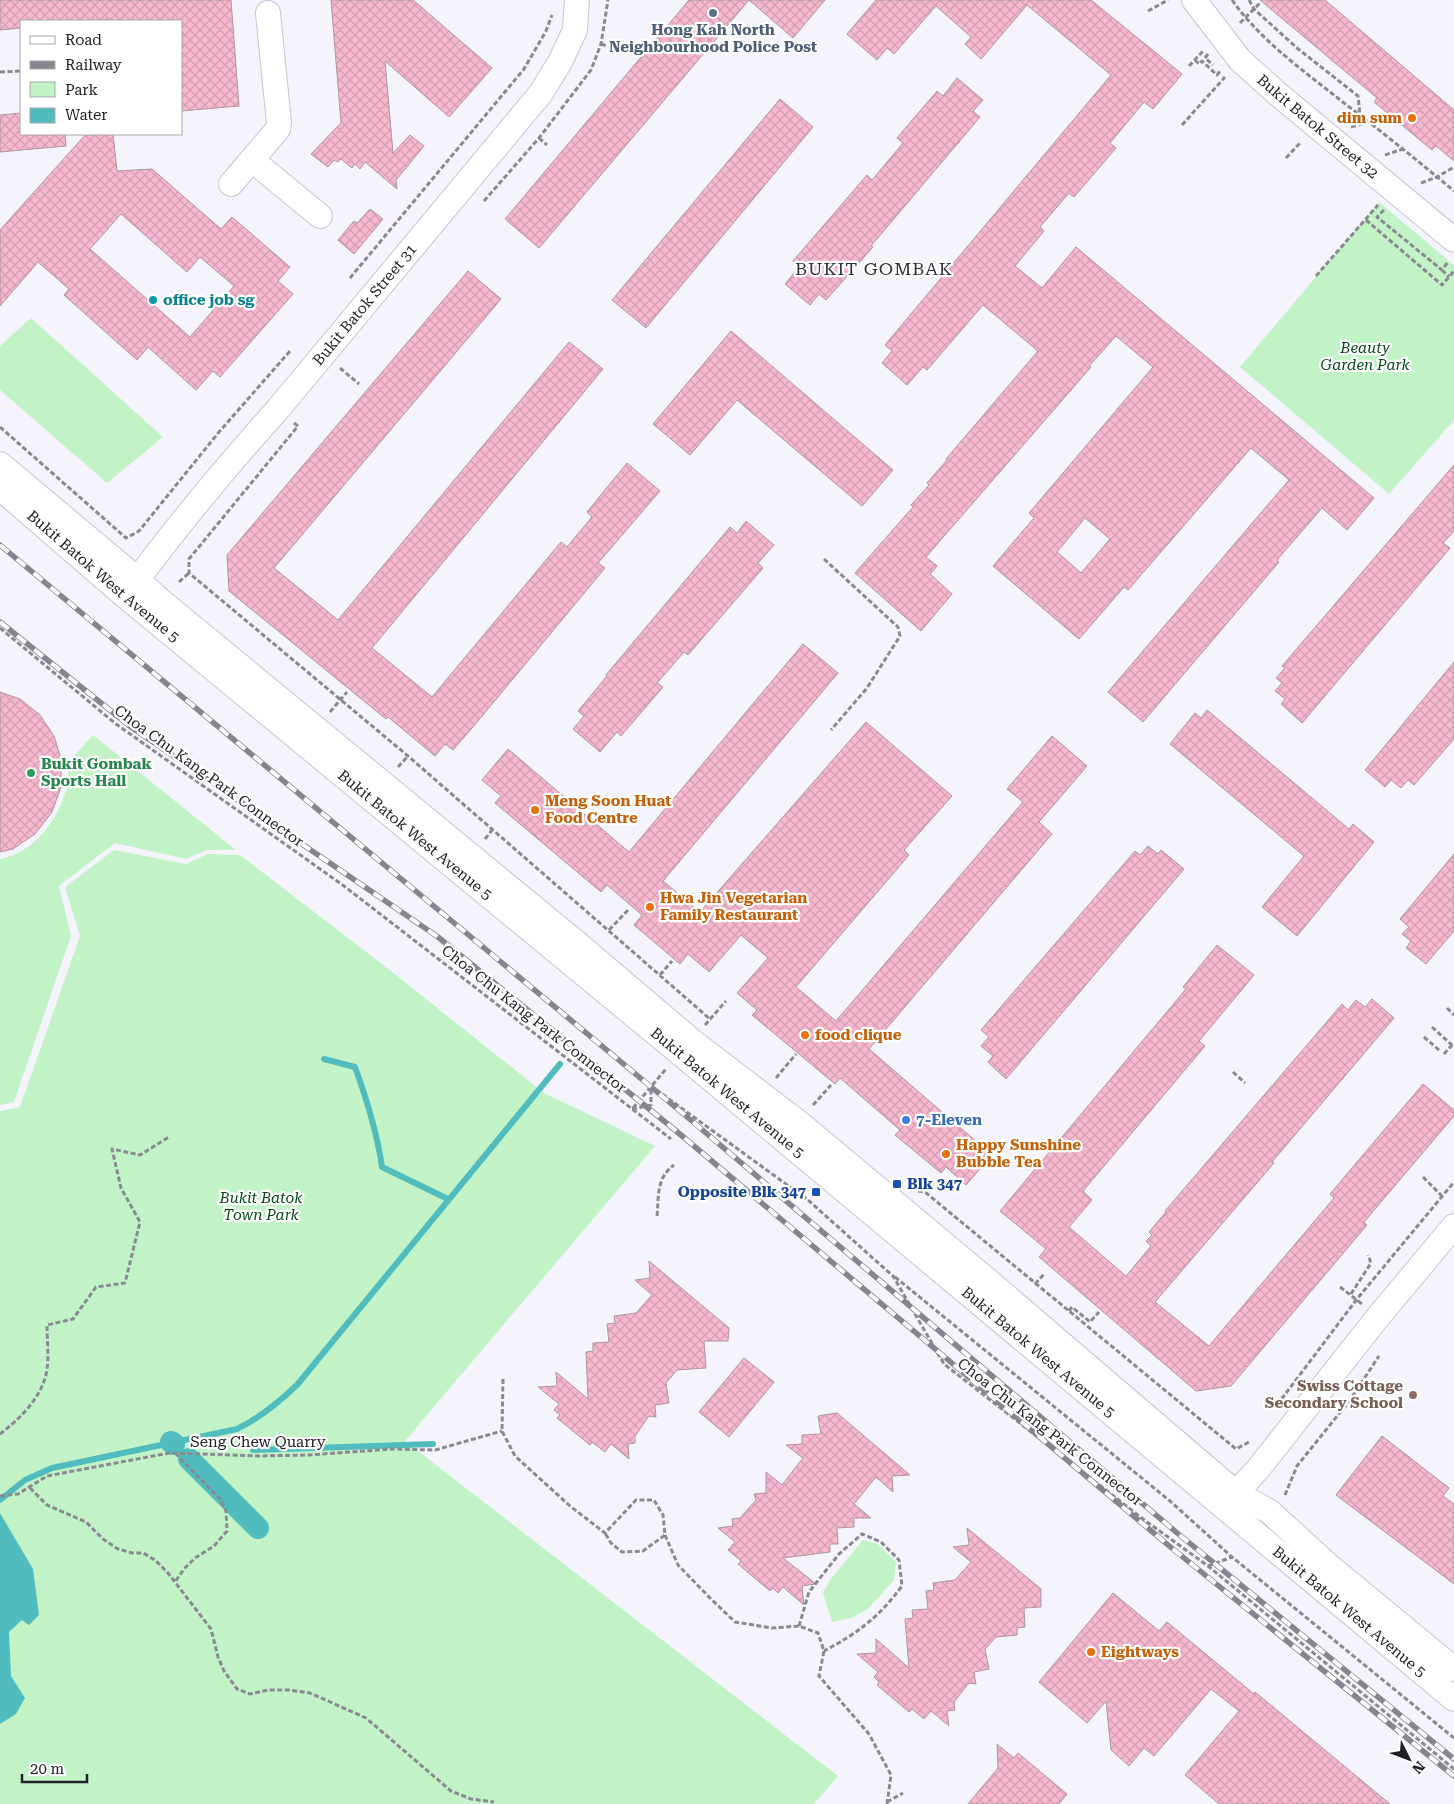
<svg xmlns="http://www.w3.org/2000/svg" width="1454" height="1804" font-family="'Roboto Serif',serif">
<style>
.green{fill:#c2f3c6}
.water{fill:#50bcbd}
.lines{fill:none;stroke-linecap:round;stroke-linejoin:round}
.stream{stroke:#50bcbd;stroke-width:6}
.canal{stroke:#50bcbd;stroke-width:22}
.building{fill:url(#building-cross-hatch);stroke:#ad969e;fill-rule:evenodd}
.minor-casing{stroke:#c6c3d8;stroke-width:26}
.path{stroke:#8a8992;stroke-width:3;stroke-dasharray:5 2.5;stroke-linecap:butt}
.minor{stroke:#fff;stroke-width:24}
.rail-casing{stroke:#86858d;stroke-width:5.5}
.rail{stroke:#fff;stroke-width:4;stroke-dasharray:11;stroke-linecap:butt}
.service-dot{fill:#5c6f8a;stroke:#fff;stroke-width:2}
.food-dot{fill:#e8710a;stroke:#fff;stroke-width:2}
.culture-dot{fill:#0f9aa8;stroke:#fff;stroke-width:2}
.leisure-dot{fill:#2e9e5b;stroke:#fff;stroke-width:2}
.shop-dot{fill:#3f7fe0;stroke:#fff;stroke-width:2}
.transit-dot{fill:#1a4fb4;stroke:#fff;stroke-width:2}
.education-dot{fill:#8d6e63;stroke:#fff;stroke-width:2}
.labels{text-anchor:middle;stroke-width:4.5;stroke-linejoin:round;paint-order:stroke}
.service-label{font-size:15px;font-weight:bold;fill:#4e5e75;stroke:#fff}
.food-label{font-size:15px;font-weight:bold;fill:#c56008;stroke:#fff;text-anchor:start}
.street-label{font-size:15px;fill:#212028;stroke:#fff}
.culture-label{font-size:15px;font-weight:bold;fill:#0d838f;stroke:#fff;text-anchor:start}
.park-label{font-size:15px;font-style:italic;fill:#044916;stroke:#fff}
.leisure-label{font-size:15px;font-weight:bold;fill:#27864d;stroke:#fff;text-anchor:start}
.shop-label{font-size:15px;font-weight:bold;fill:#366cbe;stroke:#fff;text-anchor:start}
.transit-label{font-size:15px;font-weight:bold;fill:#164399;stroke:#fff;text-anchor:start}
.education-label{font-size:15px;font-weight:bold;fill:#785e54;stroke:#fff;text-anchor:end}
.quarter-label{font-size:18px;letter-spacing:1px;fill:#302d3d;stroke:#fff}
</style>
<defs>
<pattern id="building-cross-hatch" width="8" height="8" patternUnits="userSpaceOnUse" patternTransform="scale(1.25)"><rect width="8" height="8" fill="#f7b8cf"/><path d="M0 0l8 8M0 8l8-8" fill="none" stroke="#d39eb2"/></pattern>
</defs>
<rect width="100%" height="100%" fill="#f5f4fd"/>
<path class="green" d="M1379,202L1454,265V420L1389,494L1240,367Z
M31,318L163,437L107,483L0,390V346Z
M93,735L236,850H207L186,859L115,843L59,886L71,936L14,1102L0,1105V859C35,852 58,820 67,787C69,780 67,772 69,764C71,757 87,742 93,735Z
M114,850L186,864L208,854L240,855L391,971L544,1093L655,1146L405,1441L838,1776L814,1804H0V1111L20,1107L80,936L65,887Z
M863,1540L878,1544L896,1562L894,1580L869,1608L852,1618L832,1622L823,1593L830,1580Z"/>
<path class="water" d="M0,1513L33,1569L39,1615L29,1625L22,1620L9,1632L11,1676L25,1698L16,1714L0,1724Z"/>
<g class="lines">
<path class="stream" d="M324,1059L355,1067C367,1100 377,1132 382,1167L448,1199
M253,1450L433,1444
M0,1500L25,1480L52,1468L237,1429C260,1418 278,1403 297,1385L560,1064"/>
<path class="canal" d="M171,1442L174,1444
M189,1459L258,1528"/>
</g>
<path class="building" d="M0,0H231L239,106L181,111V21H113L112,19L91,21H21V28L0,30Z
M331,0H413L492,68L449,117L385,61L393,153L410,135L424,146L396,180L397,189L365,162L360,169L355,164L352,168L341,159L338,162L334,160L328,167L311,154L341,123Z
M689,0H749L539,248L505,219Z
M749,0H825L793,38Z
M876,0H1091L1182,74L1153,109L1144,102L1110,143L1116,148L1074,197L1069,193L1040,227L1044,231L1015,266L1042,288L1076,247L1374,498L1347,530L1322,508L1277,560L1279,562L1143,722L1108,692L1289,480L1251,448L1128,590L1124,587L1079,639L993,566L1034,518L1029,513L1153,367L1116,336L1089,366L1091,367L926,557L937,566L930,574L952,594L921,631L855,573L913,507L911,505L929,485L927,483L947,460L946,459L1038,351L983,305L927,370L923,367L907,385L882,363L892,351L885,345L1111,75L1027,5L981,59L965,44L971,37L936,6L894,54L887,48L877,60L847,34ZM1085,518L1110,539L1081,573L1057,552Z
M1260,0H1325L1454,110V161L1436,146L1432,150L1374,102L1377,98Z
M957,78L983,100L973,111L980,117L871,246L873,247L826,300L819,294L810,305L785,284L799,267L793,261L867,175L872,180L903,143L897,138L937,91L943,96Z
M780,99L813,127L646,328L612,300Z
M21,113V134H65L66,146L0,152V115Z
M86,134H113L117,171L152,169L221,229L232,217L290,267L278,281L293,294L220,377L213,371L196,390L148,347L137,360L64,295L69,289L38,262L0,306V230ZM121,214L187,272L200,257L234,286L190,337L90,249Z
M370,209L383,219L354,254L338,240L354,221L357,223Z
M468,271L501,299L274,568L338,620L569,342L603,369L372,648L432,697L561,542L567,547L592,517L587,512L627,463L660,491L598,563L605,568L478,721L453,750L445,744L435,756L388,717L386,719L229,591L227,555Z
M731,331L893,470L862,506L737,400L690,455L653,424Z
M1454,465V531L1443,543L1450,548L1302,723L1281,704L1285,699L1275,691L1282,683L1276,678L1285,668L1282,666Z
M746,521L774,545L758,563L763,568L688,655L684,652L657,683L663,687L621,736L617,732L600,752L573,729L584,716L578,711L607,676L606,675L730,527L737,533Z
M803,644L838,673L663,881L700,912L866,722L952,796L904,850L909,855L796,987L836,1021L1023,802L1007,789L1052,736L1087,766L1039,822L1052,834L869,1049L992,1155L966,1185L946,1167L941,1173L895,1135L900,1130L840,1078L835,1084L752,1015L757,1010L737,993L768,958L741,935L709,972L688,954L680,964L634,925L642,915L607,885L601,892L495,803L501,796L482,780L508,749L629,852Z
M1454,662V739L1414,785L1408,780L1401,788L1391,780L1385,787L1365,770Z
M0,692L20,699L40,715L54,736L61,759V787L52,812L35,834L13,849L0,852Z
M1207,710L1349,829L1353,824L1374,842L1297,936L1262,907L1304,856L1170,744L1195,713L1201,718Z
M1148,846L1158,854L1161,850L1184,869L1006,1079L988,1062L993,1056L981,1046L989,1037L981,1030L1135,851L1140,855Z
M1454,854V931L1426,964L1406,948L1411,941L1402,934L1409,927L1400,919Z
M1217,945L1254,975L1199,1041L1205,1046L1083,1191L1092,1200L1069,1227L1126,1276L1151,1246L1146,1241L1152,1235L1149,1232L1166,1212L1165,1211L1342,1004L1348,1010L1356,1000L1365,1007L1372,999L1394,1018L1272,1162L1274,1163L1155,1302L1209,1346L1334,1198L1330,1194L1423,1084L1454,1110V1116L1364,1222L1367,1225L1231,1386L1196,1391L1039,1257L1046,1249L1000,1211L1186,989L1183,987Z
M649,1261L729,1328L728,1341H704L706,1368L677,1370L666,1383L669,1403L655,1405L656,1417L649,1416L635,1436V1443L628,1444L629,1459L611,1444L605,1452L592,1442L590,1445L557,1418L560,1415L554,1410L559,1404L538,1387L557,1386L556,1372L588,1399L586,1352L593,1351V1343L609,1342L607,1324L615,1323L614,1316L636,1313L652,1295L635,1280L650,1278Z
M744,1358L774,1382L729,1437L699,1412Z
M837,1413L910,1475L892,1476L893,1492L876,1477L854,1504L871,1518H854V1527L837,1528L838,1544H830V1552L783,1558L816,1584L802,1586L804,1605L783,1587L778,1593L773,1588L770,1591L738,1564L741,1561L728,1550L735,1542L718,1528L733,1526L732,1519L740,1518L756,1500L754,1494L766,1493V1472L782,1485L803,1458L786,1445L802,1444V1435L821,1434L818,1416Z
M1382,1436L1449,1488L1443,1496L1454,1504V1584L1336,1495Z
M967,1528L1041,1589V1607L1024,1608L1025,1627L1017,1628V1635L996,1637L985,1649L989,1669L974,1672L976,1684L969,1683L954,1702L955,1710L947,1711L949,1726L931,1711L924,1719L912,1709L909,1712L877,1685L879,1682L874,1677L878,1672L857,1654L876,1653V1639L909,1668L905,1619L913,1618L912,1610L928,1609L926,1591L934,1590L933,1583L955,1580L971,1562L953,1547L969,1545Z
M1113,1593L1159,1631L1167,1622L1254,1694L1255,1692L1390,1804H1219L1185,1775L1239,1711L1211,1689L1154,1756L1144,1748L1129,1766L1111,1750L1106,1701L1087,1723L1039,1682Z
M997,1744L1014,1758L1018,1753L1067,1794L1059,1804H968L998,1768Z"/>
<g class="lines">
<g class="minor-casing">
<g id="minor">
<path id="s1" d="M1194,0L1240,60L1279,95L1454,240"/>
<path d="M252,160L320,216"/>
<path d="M231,184L278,129L279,123L268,13"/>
<path d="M0,464L137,579L161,601L578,944L692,1041L798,1122L986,1279L1236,1493L1270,1512L1328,1565L1454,1669"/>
<path id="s2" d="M0,488L125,596L681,1054L1454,1699"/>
<path id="s3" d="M129,591C175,528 226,467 278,409L541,93L560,62L575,30L577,0"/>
<path d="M1226,1504L1258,1469L1378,1317L1454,1226"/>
</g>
</g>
<path class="path" d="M1232,0C1262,42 1304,71 1344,103C1381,131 1418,161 1454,191
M1249,0L1254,9L1297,48L1358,96L1360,115
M1148,11L1168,0
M1240,23L1261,2
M601,44L624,51
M1208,54L1205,58L1213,65
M1195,60L1199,64L1202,61L1217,75L1220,71
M1189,66L1204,50
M0,72L21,71
M1182,125L1225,77
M1351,127L1369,122L1374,114
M539,138L547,145
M1385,155L1403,149
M1286,158L1301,142
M1421,183L1437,177L1454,167
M484,201L539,138L591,70L601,44L608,0
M1384,210L1377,217L1442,270L1448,262
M1366,220L1442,285L1454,271
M1442,270L1449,277
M1316,276L1378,205
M350,278L524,69L546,31L552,15
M340,368L359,384
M294,423L298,426L189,559V573L408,756L710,1019
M0,427L126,538L139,531L219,432L290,351
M824,559L898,627L900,636L867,688L831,730
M179,582L189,573
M0,628L116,724L344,886L671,1139
M330,712L347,692
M398,767L408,756
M485,839L492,830
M609,930L629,909
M660,975L672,961
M1447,1008L1454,1015
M705,1025L726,1001
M1432,1027L1454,1047
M1424,1037L1440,1051
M1444,1054L1452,1045
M1233,1072L1245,1083
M776,1078L796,1054
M813,1105L831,1085
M633,1108L666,1069
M632,1109L651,1105V1086L808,1200L893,1276L944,1364L1143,1519L1208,1566L1454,1769
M1423,1177L1442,1196
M918,1191L925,1192L1236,1449L1249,1442
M657,1216C659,1196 656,1178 674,1165
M895,1277L1170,1501L1232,1557L1454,1738
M1035,1284L1045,1273
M1340,1287L1362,1304
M1351,1294L1371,1263L1368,1255
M1069,1311L1072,1307L1090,1322L1099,1312
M503,1379L502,1431L515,1456L570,1506L605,1533L636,1500H654L663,1515L665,1535L643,1551L622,1552L611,1543L605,1533
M1277,1405L1357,1299L1454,1182
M0,1434C20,1419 44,1395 47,1369C49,1355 47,1339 47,1325L73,1319L96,1287L125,1283L140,1222L121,1188L112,1149L140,1155L169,1137
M175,1453L220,1499L226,1511L227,1531L214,1546L195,1558L184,1569L175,1582
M30,1488L47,1505L86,1522L103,1539L118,1549L132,1553H143L155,1560L168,1573L211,1629L218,1657L224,1671L237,1689L250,1694L268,1690H289L310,1693L366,1718L451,1791L471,1799L494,1802
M1285,1495L1297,1466L1350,1400L1379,1356
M0,1496L18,1494L47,1476L169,1453L259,1456L308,1455L392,1449L435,1450L502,1431
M665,1535L678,1565L710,1598L735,1622L772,1628L799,1626L818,1633L824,1651L819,1676L869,1734L891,1775L887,1804
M1208,1566L1232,1557
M799,1626L809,1592L839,1554L862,1534L881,1542L899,1560L902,1586C879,1617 858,1633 824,1651
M887,1802L903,1793"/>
<use href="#minor" class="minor"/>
<g class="rail-casing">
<path id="rail" d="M0,545L686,1116L1176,1532L1454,1759
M0,622L131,727L438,937L675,1130L1168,1545L1454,1776"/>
</g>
<use href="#rail" class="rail"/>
</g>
<circle class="service-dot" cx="713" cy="13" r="5"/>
<g class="food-dot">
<circle cx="1412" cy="118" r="5"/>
<circle cx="535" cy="810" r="5"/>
<circle cx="650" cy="907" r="5"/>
<circle cx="805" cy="1035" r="5"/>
<circle cx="946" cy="1154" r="5"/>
<circle cx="1091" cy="1652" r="5"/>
</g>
<circle class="culture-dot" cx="153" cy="300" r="5"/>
<circle class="leisure-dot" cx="31" cy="773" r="5"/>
<circle class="shop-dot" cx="906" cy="1120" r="5"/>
<g class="transit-dot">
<rect x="892" y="1179" width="10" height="10" rx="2.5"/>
<rect x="811" y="1187" width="10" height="10" rx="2.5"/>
</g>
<circle class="education-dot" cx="1413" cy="1395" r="5"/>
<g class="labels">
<g class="service-label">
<text x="713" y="35">Hong Kah North<tspan x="713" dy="17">Neighbourhood Police Post</tspan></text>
</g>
<g class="food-label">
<text x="1402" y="123" text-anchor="end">dim sum</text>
<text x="545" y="806">Meng Soon Huat<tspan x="545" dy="17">Food Centre</tspan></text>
<text x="660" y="903">Hwa Jin Vegetarian<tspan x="660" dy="17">Family Restaurant</tspan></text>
<text x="815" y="1040">food clique</text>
<text x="956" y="1150">Happy Sunshine<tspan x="956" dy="17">Bubble Tea</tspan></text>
<text x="1101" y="1657">Eightways</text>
</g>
<g class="street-label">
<text dy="5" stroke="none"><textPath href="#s1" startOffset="178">Bukit Batok Street 32</textPath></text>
<text dy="5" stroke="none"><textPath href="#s3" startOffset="371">Bukit Batok Street 31</textPath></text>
<text dy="5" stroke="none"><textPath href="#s2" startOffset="136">Bukit Batok West Avenue 5</textPath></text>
<text transform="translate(209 776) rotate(36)" y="5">Choa Chu Kang Park Connector</text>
<text dy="5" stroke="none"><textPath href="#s2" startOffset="541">Bukit Batok West Avenue 5</textPath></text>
<text transform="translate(534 1019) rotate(38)" y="5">Choa Chu Kang Park Connector</text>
<text dy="5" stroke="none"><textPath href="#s2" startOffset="946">Bukit Batok West Avenue 5</textPath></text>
<text dy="5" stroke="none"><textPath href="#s2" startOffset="1351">Bukit Batok West Avenue 5</textPath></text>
<text transform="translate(1050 1432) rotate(38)" y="5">Choa Chu Kang Park Connector</text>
<text x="258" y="1447">Seng Chew Quarry</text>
<text dy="5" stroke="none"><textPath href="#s2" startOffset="1756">Bukit Batok West Avenue 5</textPath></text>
</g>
<g class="culture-label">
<text x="163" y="305">office job sg</text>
</g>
<g class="park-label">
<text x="1365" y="353">Beauty<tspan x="1365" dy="17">Garden Park</tspan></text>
<text x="261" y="1203">Bukit Batok<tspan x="261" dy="17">Town Park</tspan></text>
</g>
<g class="leisure-label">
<text x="41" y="769">Bukit Gombak<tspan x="41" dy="17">Sports Hall</tspan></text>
</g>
<g class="shop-label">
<text x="916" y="1125">7-Eleven</text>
</g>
<g class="transit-label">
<text x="907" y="1189">Blk 347</text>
<text x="806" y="1197" text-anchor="end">Opposite Blk 347</text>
</g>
<g class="education-label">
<text x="1403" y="1391">Swiss Cottage<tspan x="1403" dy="17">Secondary School</tspan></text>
</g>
<g class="quarter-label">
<text x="874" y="275">BUKIT GOMBAK</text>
</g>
</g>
<rect x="20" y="20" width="162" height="115" fill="#ffffff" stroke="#a6a6a9"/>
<rect x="30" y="36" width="25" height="8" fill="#ffffff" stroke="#a6a6a9"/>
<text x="65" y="45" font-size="15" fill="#212028">Road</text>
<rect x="30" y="61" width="25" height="8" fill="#86858d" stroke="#a6a6a9"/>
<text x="65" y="70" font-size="15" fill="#212028">Railway</text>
<rect x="30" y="82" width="25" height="15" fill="#c2f3c6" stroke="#a6a6a9"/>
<text x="65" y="95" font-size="15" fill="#212028">Park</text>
<rect x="30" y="108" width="25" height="15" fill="#50bcbd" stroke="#a6a6a9"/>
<text x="65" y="120" font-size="15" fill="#212028">Water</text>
<g transform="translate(1409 1759) rotate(132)" stroke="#ffffff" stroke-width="4" paint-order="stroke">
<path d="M0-4L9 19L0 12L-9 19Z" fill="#212028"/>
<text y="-8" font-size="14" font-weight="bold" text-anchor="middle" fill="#212028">N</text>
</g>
<path d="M22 1774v8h65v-8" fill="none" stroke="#212028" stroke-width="2.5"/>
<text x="30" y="1774" font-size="15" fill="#212028" stroke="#ffffff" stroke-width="4" paint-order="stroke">20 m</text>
</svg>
